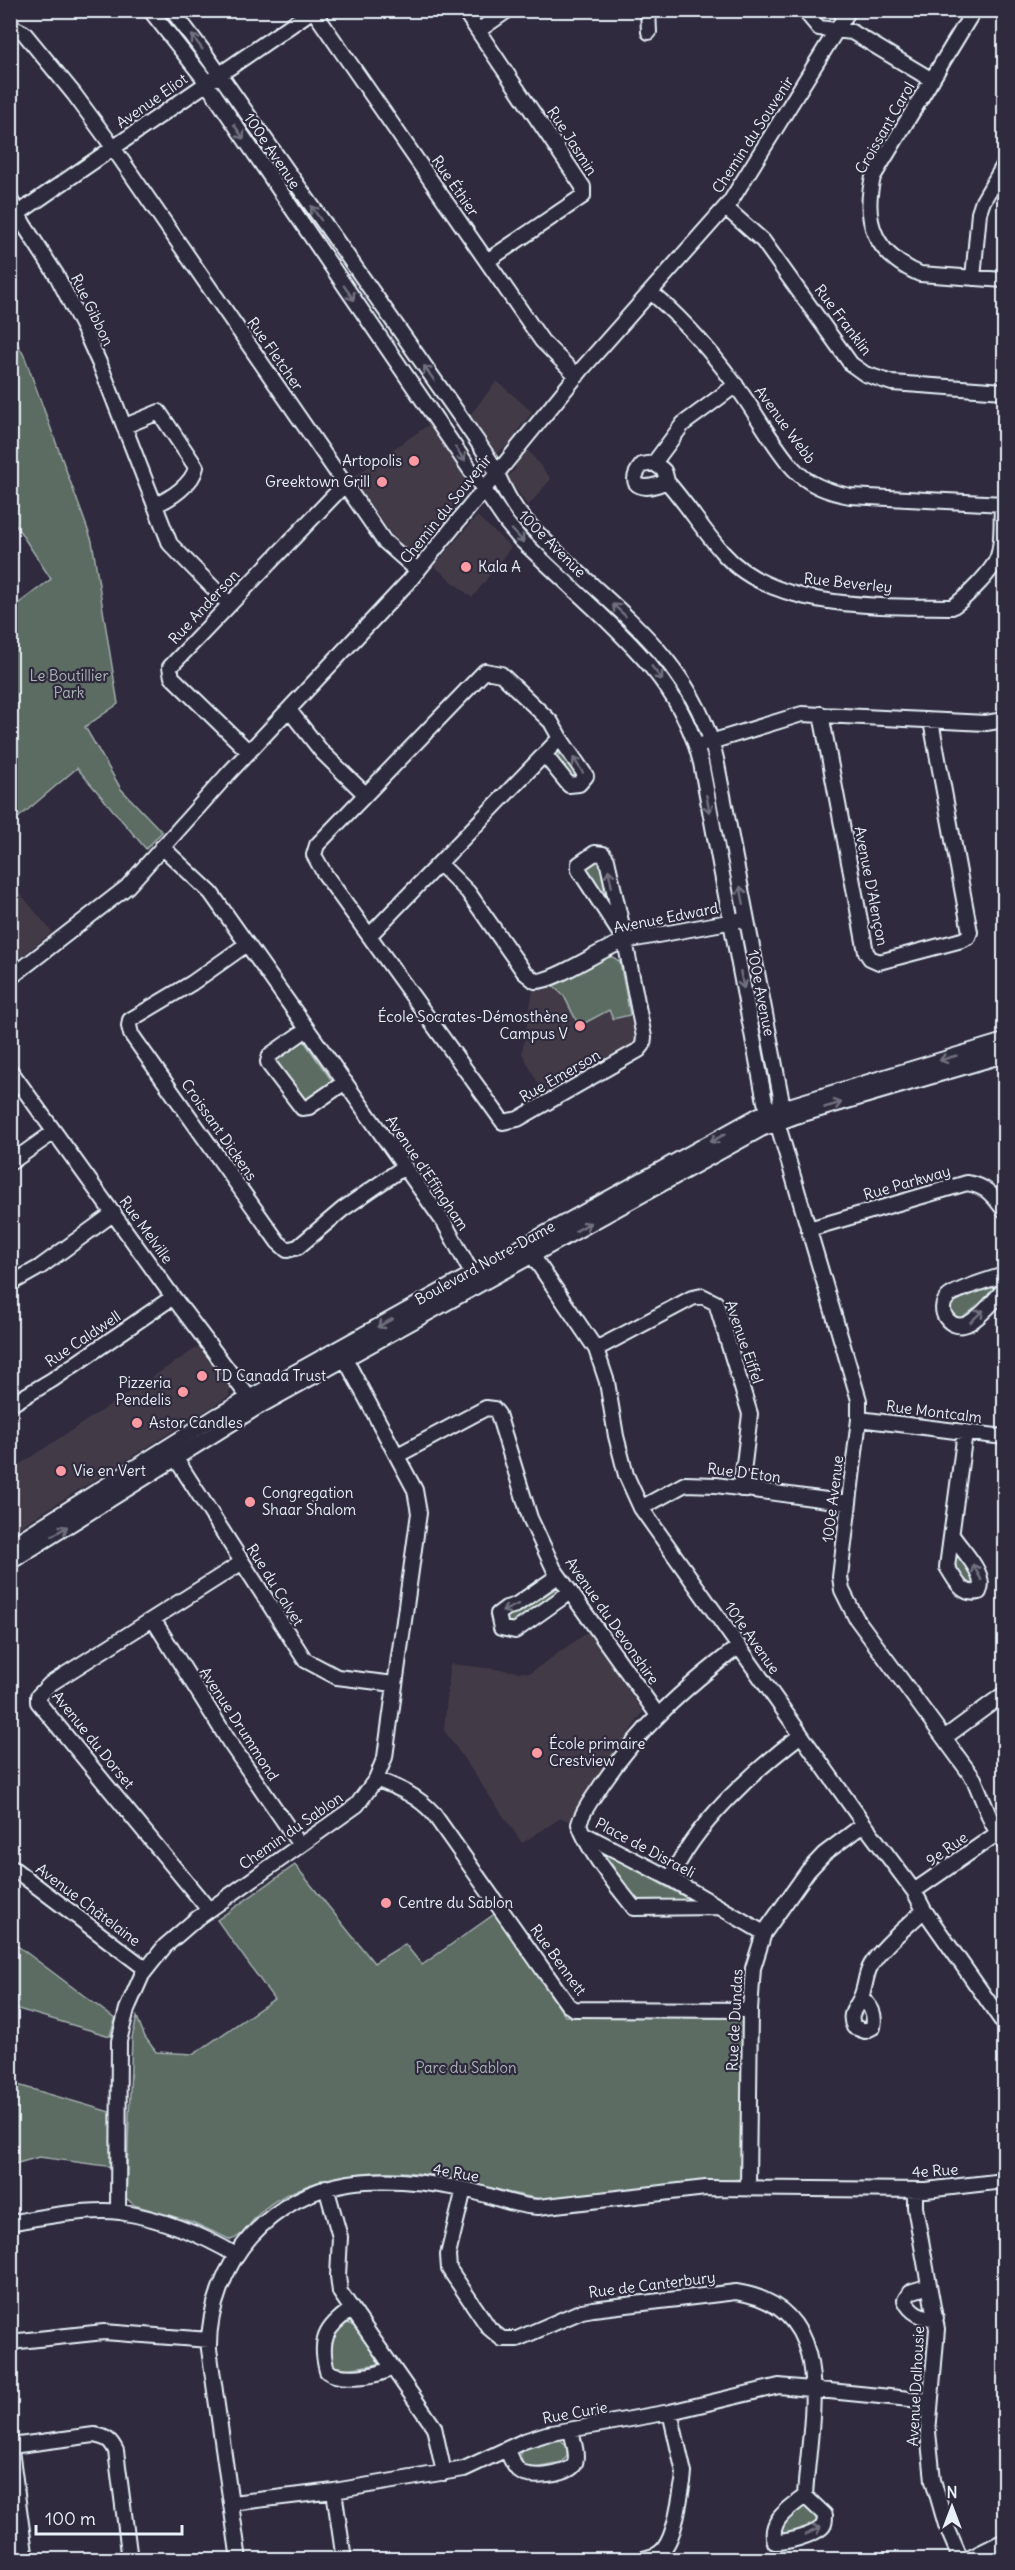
<svg xmlns="http://www.w3.org/2000/svg" width="1015" height="2570" font-family="Delius,sans-serif">
<style>
.built{fill:#423a46}
.green{fill:#5c6c63;stroke:#a2aeae;stroke-width:1.5}
.lines{fill:none;stroke-linecap:round;stroke-linejoin:round}
.minor-casing{stroke:#e8f1f8;stroke-width:18}
.minor{stroke:#2f2a3d;stroke-width:14}
.oneway{stroke:#70707e}
.poi-dot{fill:#ff9aa2;stroke:#2f2a3d;stroke-width:2}
.labels{text-anchor:middle;stroke-width:4.5;stroke-linejoin:round;paint-order:stroke}
.street-label{font-size:15px;fill:#e8f1f8;stroke:#2f2a3d}
.poi-label{font-size:15px;fill:#e8f1f8;stroke:#2f2a3d;text-anchor:start}
.park-label{font-size:15px;fill:#a9b5b5;stroke:#2f2a3d}
</style>
<rect width="100%" height="100%" fill="#2f2a3d"/>
<filter id="ink" filterUnits="userSpaceOnUse"><feTurbulence type="fractalNoise" baseFrequency=".0167" numOctaves="2"/><feDisplacementMap in="SourceGraphic" scale="12" xChannelSelector="R" yChannelSelector="G"/><feConvolveMatrix kernelMatrix="1 2 1 2 8 2 1 2 1" color-interpolation-filters="sRGB"/></filter>
<g filter="url(#ink)">
<path class="built" d="M497,381L532,412L515,434L551,479L528,506L507,477L516,469L506,446L497,453L495,452L470,415Z
M431,423L470,484L423,548L417,552H411L394,538L352,478Z
M477,516L511,547L472,598L434,566Z
M10,881L52,932L11,965H10Z
M606,957H613L620,962L635,1040L633,1044L543,1093L522,1053L533,990H546Z
M198,1347L230,1387L229,1396L11,1532V1470Z
M588,1632L643,1712L569,1821L561,1818L522,1843L444,1730L450,1664L530,1673Z"/>
<path class="green" d="M10,332L24,355L92,541L118,704L85,727L121,789L162,832L146,849L77,768L11,824V609L51,579L11,518Z
M559,753L576,774L575,778H571L556,758Z
M597,859L600,861L605,896L586,868Z
M606,957H613L620,962L630,1015L613,1019L609,1010L579,1026L564,996L553,986Z
M304,1041L332,1081L305,1100L301,1098L276,1061Z
M1003,1282L965,1318L962,1320L950,1316L948,1305L954,1298Z
M956,1551L973,1576L974,1583L972,1586L966,1585L953,1565Z
M553,1587L557,1592L556,1595L513,1626L506,1625L504,1615Z
M603,1852L687,1898L688,1901L642,1902L635,1898Z
M295,1865L374,1963L405,1944L422,1965L496,1913L565,2016H742L741,2179L551,2200C514,2197 480,2183 443,2177C394,2168 345,2170 299,2189C284,2195 268,2204 257,2216C248,2225 244,2236 231,2240L192,2222L134,2205L126,2198L132,2038L137,2017L145,2037L156,2052L194,2054L274,1999L217,1920Z
M11,1941L115,2019L110,2036L11,2007Z
M11,2083L110,2112L113,2167L39,2157L11,2165Z
M348,2323L355,2327L379,2360V2364L340,2370L332,2365C330,2349 327,2328 348,2323Z
M561,2440L567,2446V2456L562,2463L531,2469L523,2466L520,2454L522,2448Z
M803,2505L816,2517V2524L790,2535L782,2533L780,2529L783,2522Z"/>
<g class="lines">
<g class="minor-casing">
<path id="minor" d="M150,10L201,75L506,522L520,539C546,563 571,587 597,611C645,657 684,696 701,763L765,1102L777,1122L859,1400V1419L840,1577L842,1590L856,1618L974,1779L992,1823L1004,1843
M172,10L206,55L464,422C473,436 484,450 492,464C502,483 509,503 524,519C594,597 692,650 716,759L781,1097L777,1122
M313,10L542,341L577,376
M464,10L583,187V196L487,261
M648,10L649,32
M804,10L819,28L852,32L932,80
M974,10L873,177C862,223 876,255 920,274L1004,280
M10,26L24,33L74,94L107,139L384,541L418,571
M478,31L508,10
M10,199L24,225L57,276L83,327L101,367L170,544L229,604
M726,208L763,241L851,364L865,374L892,383L1004,391
M10,219L313,10
M973,278L979,213L983,201L1004,165
M652,293C688,324 719,360 746,400C761,422 775,448 793,468C808,485 828,492 850,496L1004,504
M125,426L159,412L196,467C193,484 170,499 155,505
M654,463C656,465 662,468 664,471C667,476 665,480 669,484C688,506 703,530 722,552C773,611 880,606 952,607C965,599 994,570 998,556C1003,541 1001,520 1002,504
M666,481C647,492 623,488 642,465L654,463L683,424L736,385
M289,710L322,752L365,794
M821,714L866,952L870,958L879,962L962,940L968,937L970,932L931,721
M704,744L802,714L986,723L1004,720
M249,752L172,677L170,667L345,484
M544,754L569,785L579,784L586,776L560,738L551,722L501,674L485,671L317,845L314,855L324,873L503,1122L518,1119L639,1050L643,1045L644,1037L625,941L579,870V864L595,853L603,854L607,860L622,926L621,935
M162,847L211,893L445,1224L476,1281
M440,864L468,892L524,972L535,981C553,983 602,948 625,941L739,920
M370,935L560,738
M247,944L192,983L130,1020L129,1026L131,1034L278,1242L287,1250L298,1247L343,1209L404,1167
M10,978L127,887L228,774L410,580L582,369L730,202L849,10
M307,1029L270,1055L268,1062L270,1066L302,1108L309,1107L345,1082
M10,1070L173,1297L253,1403
M10,1163L54,1132
M809,1229L967,1183C986,1186 993,1195 1004,1210
M528,1249L596,1349L607,1382L616,1436L626,1475L641,1508L864,1824L914,1891L924,1910L1004,2024
M1004,1275C994,1278 955,1290 948,1297C935,1310 950,1331 967,1324C980,1318 995,1300 1004,1289
M10,1284L40,1267L114,1213
M596,1349L692,1298L702,1296L716,1303L750,1414L741,1489
M10,1405L52,1380L173,1297
M859,1419L1004,1437
M171,1451L305,1660L337,1677L394,1684
M398,1455L486,1408L494,1409L498,1414L530,1518L554,1569L657,1714
M641,1508L685,1484L716,1485L849,1503
M952,1535C961,1550 988,1574 979,1592C961,1596 956,1580 947,1567L965,1432
M10,1546L218,1415L759,1115L1004,1041
M10,1562L256,1408L761,1129L796,1116L1004,1055
M558,1576L516,1605L506,1608L498,1614L501,1628L515,1631L570,1592
M153,1619L230,1743L300,1845
M944,1738L1004,1694
M376,1779C398,1788 417,1795 433,1813L568,2005L574,2009L750,2010
M584,1834L671,1879L764,1933
M10,1866L146,1969
M671,1879C692,1826 756,1769 801,1735
M914,1891L998,1833
M718,1907L634,1908C614,1882 590,1855 579,1824C583,1809 594,1797 602,1784C641,1727 684,1688 738,1647
M209,1910L38,1702V1696L50,1684L241,1563
M861,1997C871,2007 876,2013 873,2027L865,2031L854,2027C847,2013 857,2008 861,1997C866,1986 865,1975 871,1965C884,1944 907,1927 924,1910
M326,2187L340,2237L338,2276L340,2292L434,2427L444,2473
M748,2187L750,2010L753,1968L764,1933L808,1871L824,1854L864,1824
M464,2189L448,2255L449,2269L489,2328L502,2339H517L582,2311L593,2309L736,2292C841,2308 809,2421 805,2496L825,2515C825,2520 825,2525 821,2528C813,2535 785,2543 775,2542C768,2520 790,2508 805,2496
M915,2190V2207L937,2329L928,2432L933,2480L946,2525L961,2560
M118,2212L119,2041L127,2009L142,1975L165,1946L195,1920L357,1805L376,1779L385,1757L419,1513L415,1490L341,1351
M10,2223C40,2217 91,2208 120,2212C161,2219 201,2234 236,2255
M929,2286L910,2292L905,2300C910,2312 923,2319 936,2318
M351,2310C325,2327 319,2341 327,2371C339,2381 380,2377 392,2367
M10,2342L104,2332L209,2340
M10,2443L26,2560
M11,2446L94,2435C106,2437 111,2440 116,2451L130,2560
M507,2450C510,2457 513,2466 519,2471C528,2480 567,2475 574,2465C579,2457 573,2440 571,2431
M334,2491L344,2560
M232,2503L334,2491L464,2469L524,2441L546,2434L670,2412L779,2386L930,2401
M239,2560L209,2349C208,2310 225,2265 251,2236C310,2172 384,2174 463,2189C489,2194 512,2206 538,2207L706,2188L926,2190L1004,2181
M640,2560C646,2558 653,2557 658,2554C675,2544 679,2501 683,2482L684,2473L670,2412
M966,2560L1004,2541"/>
</g>
<use href="#minor" class="minor"/>
</g>
<defs><path id="oneway-shaft" d="M-6 0H5M1.5-3L5.5 0L1.5 3" fill="none" stroke-width="1.6" stroke-linecap="round" stroke-linejoin="round" transform="scale(1.5)"/></defs>
<g class="oneway">
<use href="#oneway-shaft" transform="translate(197 42) rotate(-127)"/>
<use href="#oneway-shaft" transform="translate(239 132) rotate(56)"/>
<use href="#oneway-shaft" transform="translate(316 213) rotate(-125)"/>
<use href="#oneway-shaft" transform="translate(349 293) rotate(55)"/>
<use href="#oneway-shaft" transform="translate(429 373) rotate(-125)"/>
<use href="#oneway-shaft" transform="translate(460 454) rotate(55)"/>
<use href="#oneway-shaft" transform="translate(518 536) rotate(47)"/>
<use href="#oneway-shaft" transform="translate(619 610) rotate(-137)"/>
<use href="#oneway-shaft" transform="translate(657 673) rotate(52)"/>
<use href="#oneway-shaft" transform="translate(578 765) rotate(-123)"/>
<use href="#oneway-shaft" transform="translate(708 804) rotate(79)"/>
<use href="#oneway-shaft" transform="translate(610 878) rotate(-101)"/>
<use href="#oneway-shaft" transform="translate(742 895) rotate(-101)"/>
<use href="#oneway-shaft" transform="translate(742 980) rotate(79)"/>
<use href="#oneway-shaft" transform="translate(948 1058) rotate(164)"/>
<use href="#oneway-shaft" transform="translate(833 1105) rotate(-16)"/>
<use href="#oneway-shaft" transform="translate(718 1138) rotate(151)"/>
<use href="#oneway-shaft" transform="translate(583 1227) rotate(-29)"/>
<use href="#oneway-shaft" transform="translate(977 1316) rotate(-43)"/>
<use href="#oneway-shaft" transform="translate(385 1323) rotate(151)"/>
<use href="#oneway-shaft" transform="translate(60 1531) rotate(-32)"/>
<use href="#oneway-shaft" transform="translate(977 1572) rotate(-119)"/>
<use href="#oneway-shaft" transform="translate(510 1608) rotate(154)"/>
<use href="#oneway-shaft" transform="translate(813 2531) rotate(-26)"/>
</g>
</g>
<g class="poi-dot">
<circle cx="414" cy="461" r="6"/>
<circle cx="382" cy="482" r="6"/>
<circle cx="466" cy="567" r="6"/>
<circle cx="580" cy="1026" r="6"/>
<circle cx="202" cy="1376" r="6"/>
<circle cx="183" cy="1392" r="6"/>
<circle cx="137" cy="1423" r="6"/>
<circle cx="61" cy="1471" r="6"/>
<circle cx="250" cy="1502" r="6"/>
<circle cx="537" cy="1753" r="6"/>
<circle cx="386" cy="1903" r="6"/>
</g>
<g class="labels">
<g class="street-label">
<text transform="translate(152 101) rotate(-35)" y="5">Avenue Eliot</text>
<text transform="translate(885 128) rotate(-60)" y="5">Croissant Carol</text>
<text transform="translate(753 135) rotate(-57)" y="5">Chemin du Souvenir</text>
<text transform="translate(572 141) rotate(57)" y="5">Rue Jasmin</text>
<text transform="translate(272 151) rotate(56)" y="5">100e Avenue</text>
<text transform="translate(455 186) rotate(55)" y="5">Rue Éthier</text>
<text transform="translate(92 310) rotate(64)" y="5">Rue Gibbon</text>
<text transform="translate(843 320) rotate(53)" y="5">Rue Franklin</text>
<text transform="translate(275 354) rotate(55)" y="5">Rue Fletcher</text>
<text transform="translate(785 425) rotate(54)" y="5">Avenue Webb</text>
<text transform="translate(446 509) rotate(-51)" y="5">Chemin du Souvenir</text>
<text transform="translate(552 544) rotate(45)" y="5">100e Avenue</text>
<text transform="translate(848 583) rotate(6)" y="5">Rue Beverley</text>
<text transform="translate(204 607) rotate(-47)" y="5">Rue Anderson</text>
<text transform="translate(871 886) rotate(79)" y="5">Avenue D'Alençon</text>
<text transform="translate(666 918) rotate(-11)" y="5">Avenue Edward</text>
<text transform="translate(761 993) rotate(79)" y="5">100e Avenue</text>
<text transform="translate(560 1076) rotate(-30)" y="5">Rue Emerson</text>
<text transform="translate(219 1130) rotate(55)" y="5">Croissant Dickens</text>
<text transform="translate(427 1173) rotate(56)" y="5">Avenue d'Effingham</text>
<text transform="translate(907 1183) rotate(-16)" y="5">Rue Parkway</text>
<text transform="translate(146 1230) rotate(54)" y="5">Rue Melville</text>
<text transform="translate(485 1263) rotate(-29)" y="5">Boulevard Notre-Dame</text>
<text transform="translate(83 1339) rotate(-34)" y="5">Rue Caldwell</text>
<text transform="translate(744 1342) rotate(71)" y="5">Avenue Eiffel</text>
<text transform="translate(934 1412) rotate(7)" y="5">Rue Montcalm</text>
<text transform="translate(744 1473) rotate(7)" y="5">Rue D'Eton</text>
<text transform="translate(833 1499) rotate(-83)" y="5">100e Avenue</text>
<text transform="translate(275 1585) rotate(58)" y="5">Rue du Calvet</text>
<text transform="translate(612 1621) rotate(55)" y="5">Avenue du Devonshire</text>
<text transform="translate(752 1638) rotate(55)" y="5">101e Avenue</text>
<text transform="translate(239 1724) rotate(57)" y="5">Avenue Drummond</text>
<text transform="translate(93 1740) rotate(51)" y="5">Avenue du Dorset</text>
<text transform="translate(291 1831) rotate(-35)" y="5">Chemin du Sablon</text>
<text transform="translate(645 1848) rotate(28)" y="5">Place de Disraeli</text>
<text transform="translate(947 1849) rotate(-35)" y="5">9e Rue</text>
<text transform="translate(88 1905) rotate(37)" y="5">Avenue Châtelaine</text>
<text transform="translate(558 1960) rotate(54)" y="5">Rue Bennett</text>
<text transform="translate(735 2020) rotate(-87)" y="5">Rue de Dundas</text>
<text transform="translate(935 2171) rotate(-4)" y="5">4e Rue</text>
<text transform="translate(456 2173) rotate(10)" y="5">4e Rue</text>
<text transform="translate(652 2285) rotate(-7)" y="5">Rue de Canterbury</text>
<text transform="translate(916 2386) rotate(-87)" y="5">Avenue Dalhousie</text>
<text transform="translate(575 2413) rotate(-10)" y="5">Rue Curie</text>
</g>
<g class="poi-label">
<text x="402" y="466" text-anchor="end">Artopolis</text>
<text x="370" y="487" text-anchor="end">Greektown Grill</text>
<text x="478" y="572">Kala A</text>
<text x="568" y="1022" text-anchor="end">École Socrates-Démosthène<tspan x="568" dy="17">Campus V</tspan></text>
<text x="214" y="1381">TD Canada Trust</text>
<text x="171" y="1388" text-anchor="end">Pizzeria<tspan x="171" dy="17">Pendelis</tspan></text>
<text x="149" y="1428">Astor Candles</text>
<text x="73" y="1476">Vie en Vert</text>
<text x="262" y="1498">Congregation<tspan x="262" dy="17">Shaar Shalom</tspan></text>
<text x="549" y="1749">École primaire<tspan x="549" dy="17">Crestview</tspan></text>
<text x="398" y="1908">Centre du Sablon</text>
</g>
<g class="park-label">
<text x="69" y="681">Le Boutillier<tspan x="69" dy="17">Park</tspan></text>
<text x="466" y="2073">Parc du Sablon</text>
</g>
</g>
<rect width="1015" height="2570" fill="none" stroke="#2f2a3d" stroke-width="36"/>
<rect x="18" y="18" width="979" height="2534" fill="none" stroke="#e8f1f8" stroke-width="2" filter="url(#ink)"/>
<g transform="translate(952 2507)" stroke="#2f2a3d" stroke-width="4.5" paint-order="stroke">
<path d="M0-4.5L10 22L0 15L-10 22Z" fill="#e8f1f8"/>
<text y="-9" font-size="16" font-weight="bold" text-anchor="middle" fill="#e8f1f8">N</text>
</g>
<path d="M36 2525v9h146v-9" fill="none" stroke="#e8f1f8" stroke-width="3"/>
<text x="45" y="2525" font-size="18" fill="#e8f1f8" stroke="#2f2a3d" stroke-width="4.5" paint-order="stroke">100 m</text>
</svg>
